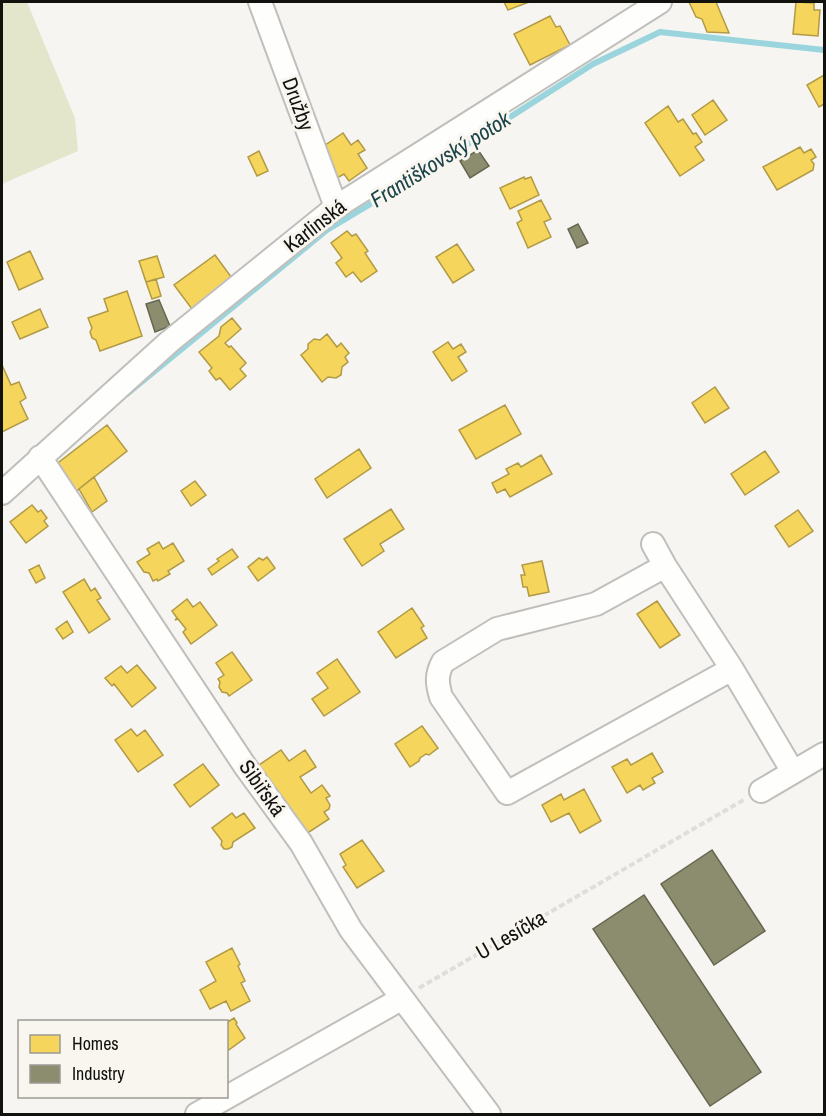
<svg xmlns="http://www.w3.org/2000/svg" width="826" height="1116" font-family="'Archivo Narrow',sans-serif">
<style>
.green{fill:#e4e6cc}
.homes{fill:#f6d55c;stroke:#b19a45;stroke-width:1.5}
.industry{fill:#8c8c6e;stroke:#676751;stroke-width:1.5}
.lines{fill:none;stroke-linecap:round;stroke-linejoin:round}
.stream{stroke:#9ad5de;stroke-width:6}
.street-casing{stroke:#c1bfbc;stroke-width:26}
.path{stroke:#dededd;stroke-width:4;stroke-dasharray:6 3;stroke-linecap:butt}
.street{stroke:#fefefd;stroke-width:22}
.labels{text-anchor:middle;stroke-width:6;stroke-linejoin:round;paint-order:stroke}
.street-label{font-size:21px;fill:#11110e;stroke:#f9f6ef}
.water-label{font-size:22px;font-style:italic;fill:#1c444b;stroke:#f9f6ef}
</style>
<rect width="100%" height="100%" fill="#f7f5f1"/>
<path class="green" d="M2,2H27L75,118L78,151L2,184Z"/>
<path class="homes" d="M504,2H529L508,10Z
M689,2H716L729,33L707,32L702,19L696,17Z
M796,2L814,3V10H820L818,36L793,34Z
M550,16L556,27L560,26L570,45L530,65L514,34Z
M824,75V104L819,107L807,85Z
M713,100L727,120L705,135L692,115Z
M668,106L678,122L683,119L693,134L696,133L702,142L695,147L704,160L680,176L645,123Z
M343,133L351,145L358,140L365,150L358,154L367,168L349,181L344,174L337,178L318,150Z
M800,147L804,153L811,149L816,157L811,160L814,164L813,170L777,190L763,167Z
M259,151L268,171L257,176L248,157Z
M524,177L525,179L531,177L539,195L510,209L500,188Z
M541,200L551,219L544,222L551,237L528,248L517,223L522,220L518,211Z
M347,231L352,236L356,234L368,251L365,253L377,271L361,282L353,272L346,277L336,263L342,258L331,243Z
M457,244L474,270L453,283L436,257Z
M30,251L43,279L19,290L7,262Z
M215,255L232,278L192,309L174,285Z
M157,256L164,277L146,282L139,261Z
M156,279L161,296L152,299L146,282Z
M127,291L142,336L100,351L96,340L92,338L90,332L92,328L88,318L108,311L104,299Z
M40,309L48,327L20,339L12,322Z
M232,318L241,329L225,343L229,347L231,346L246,363L240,369L246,376L230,390L220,378L216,380L209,371L212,368L199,352L219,336L221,327Z
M327,334L337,347L341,343L349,353L345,357L348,362L342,367L341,375L336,378L328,377L322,382L301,355L308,349V344L314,339L320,340Z
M448,342L453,349L461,344L466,352L458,357L467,371L452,381L433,352Z
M2,365L11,385L19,382L26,398L20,402L28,419L2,432Z
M715,387L729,408L705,423L692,403Z
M505,405L521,434L476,459L459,430Z
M107,425L127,451L74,493L54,466Z
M359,449L371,468L327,498L315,479Z
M765,451L779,472L745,495L731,474Z
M541,455L552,474L510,497L505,489L497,493L492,483L509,474L506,469L518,463L521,467Z
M94,477L107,501L92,512L79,489Z
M195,481L206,495L191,506L181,491Z
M32,505L38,512L41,510L47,518L44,521L48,526L26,543L10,522Z
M391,509L404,529L380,544L384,551L362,566L344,539Z
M798,510L813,531L789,547L775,526Z
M159,542L163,549L173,543L184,561L168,571L170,574L158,581L157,579L153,581L149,573L144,572L137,562L150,554L147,549Z
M232,549L238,557L212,575L208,569L219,561L217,559Z
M267,557L275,568L258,581L248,567L259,558L263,560Z
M542,561L549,592L529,596L527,587H523L521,575H525L522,565Z
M39,565L45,578L36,583L29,570Z
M84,579L91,591L95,588L101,598L97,600L110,619L89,633L63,592Z
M187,599L193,607L200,602L217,625L191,644L183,632L186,629L178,619L175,620L177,618L172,611Z
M657,601L680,635L660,648L637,614Z
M412,608L424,626L421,628L427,638L396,658L378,632Z
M67,621L73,632L63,639L56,629Z
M232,652L252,680L229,696L227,693L222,692L219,687L220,682L218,679L224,675L216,663Z
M337,659L360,692L324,716L312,699L328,688L317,673Z
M137,665L156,688L132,707L114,684L112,686L105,678L121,666L127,673Z
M422,726L438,748L429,755L426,754L420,758L419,761L410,767L395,744Z
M131,729L137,736L145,730L163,755L138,772L115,740Z
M281,750L289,761L305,750L316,767L300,777L311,793L322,785L330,796L326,798L330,805L329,809L324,812L329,819L303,836L256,767Z
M652,753L663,772L652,778L655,783L643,790L640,785L627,793L612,767L627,759L631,765Z
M203,764L219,785L190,807L174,785Z
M584,789L601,821L580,833L569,813L551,822L542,805L561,794L564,800Z
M232,813L236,818L244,813L255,828L233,842L232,847L228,849H224L221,845L222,841L212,828Z
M362,840L384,871L357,888L343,867L346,865L340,854Z
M232,948L240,964L238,966L245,981L241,983L250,1001L231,1011L226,1001L210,1009L200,990L216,981L206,962Z
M234,1018L237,1023L236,1024L245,1038L226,1052V1023Z"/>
<path class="industry" d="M478,150L489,166L470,178L460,161Z
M578,224L588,243L577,248L568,229Z
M159,300L170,326L155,332L146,304Z
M712,850L765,931L714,965L661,884Z
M644,895L761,1072L710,1106L593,929Z"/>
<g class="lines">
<path class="stream" d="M127,394L327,230L429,169L593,64L660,32L824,50"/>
<g class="street-casing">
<path id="street" d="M260,2L336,207
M40,457L245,766L301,843L351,930L489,1114
M2,493L169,342L336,207L660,2
M653,544L665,566
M732,669L507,793L441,697C437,683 436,675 443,662L497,629L596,604L665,566L732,669L793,772
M761,791L824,754
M197,1114L401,999"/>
</g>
<path class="path" d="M419,988L745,799"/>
<use href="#street" class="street"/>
</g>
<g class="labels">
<g class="street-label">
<text transform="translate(298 104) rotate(70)" y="7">Družby</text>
<text transform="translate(315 226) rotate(-38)" y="7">Karlinská</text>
<text transform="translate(262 788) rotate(55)" y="7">Sibiřská</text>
<text transform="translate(511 935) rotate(-30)" y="7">U Lesíčka</text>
</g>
<g class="water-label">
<text transform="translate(440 159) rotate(-32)" y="8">Františkovský potok</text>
</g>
</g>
<rect width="826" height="1116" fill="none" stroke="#11110e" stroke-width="6"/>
<rect x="18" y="1020" width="210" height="78" fill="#f9f6ef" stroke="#9c9a95" stroke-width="1.5"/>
<rect x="30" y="1035" width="30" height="18" fill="#f6d55c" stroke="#9c9a95" stroke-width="1.5"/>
<text x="72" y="1050" font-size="18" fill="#11110e">Homes</text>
<rect x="30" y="1065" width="30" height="18" fill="#8c8c6e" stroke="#9c9a95" stroke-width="1.5"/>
<text x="72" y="1080" font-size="18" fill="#11110e">Industry</text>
</svg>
